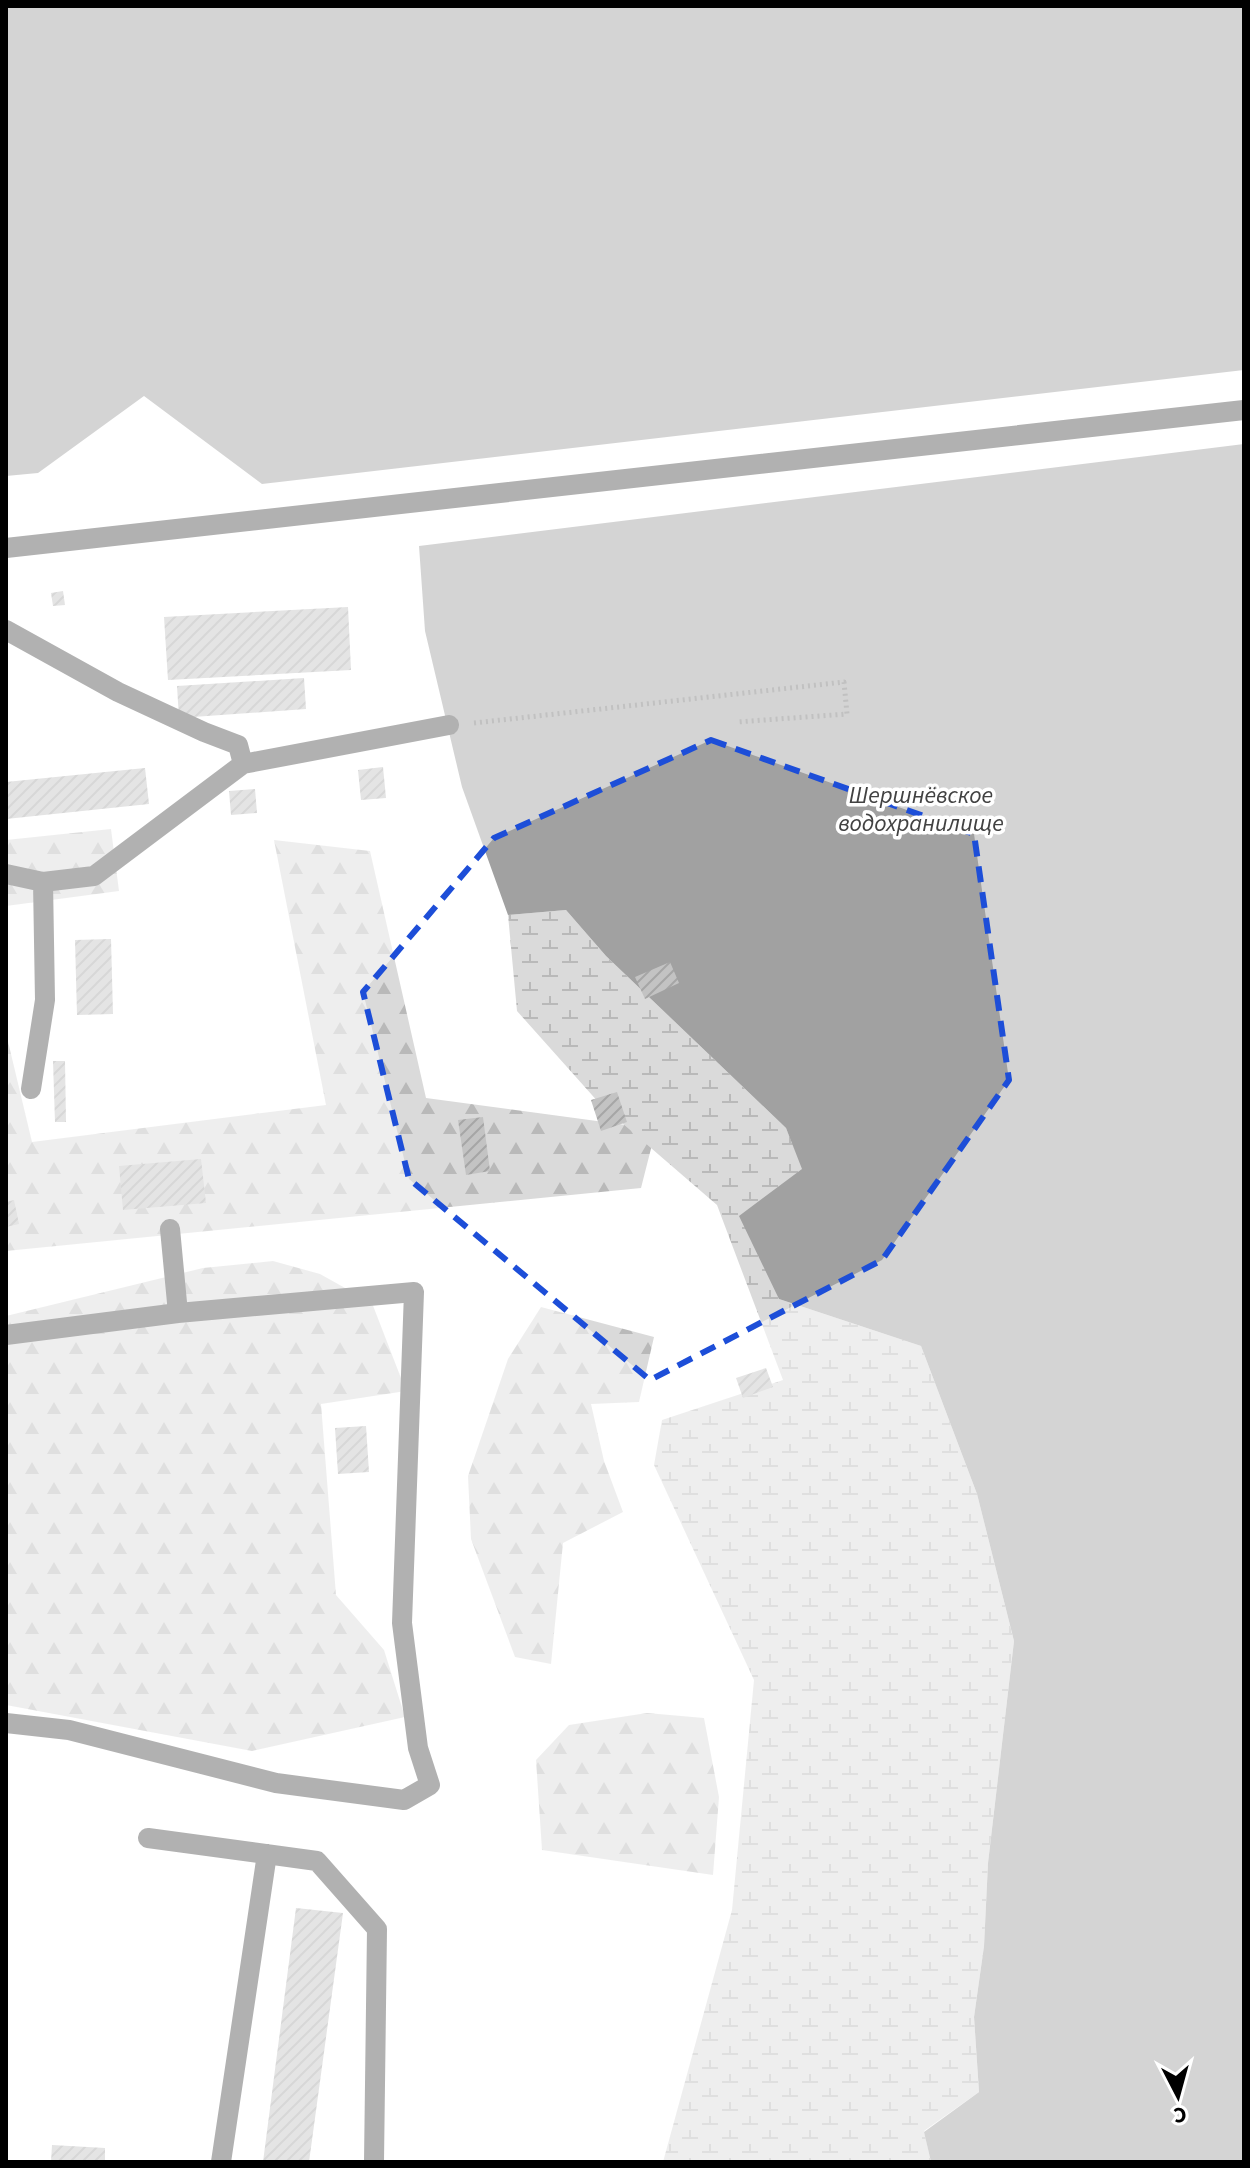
<svg xmlns="http://www.w3.org/2000/svg" width="1250" height="2168" font-family="'Source Sans 3',sans-serif">
<style>
.forest{fill:url(#forest-firs)}
.wetland{fill:url(#wetland-marsh)}
.water{fill:#a1a1a1}
.building{fill:url(#building-hatch)}
.lines{fill:none;stroke-linecap:round;stroke-linejoin:round}
.path{stroke:#757575;stroke-width:5;stroke-dasharray:2 4;stroke-linecap:butt}
.minor{stroke:#535353;stroke-width:20}
.marked{fill:none;stroke:#1d4ed8;stroke-width:6;stroke-dasharray:16 10;stroke-linejoin:round}
.labels{text-anchor:middle;stroke-width:7;stroke-linejoin:round;paint-order:stroke}
.water-label{font-size:24px;font-style:italic;fill:#424242;stroke:#fff}
</style>
<defs>
<pattern id="forest-firs" width="22" height="20" patternUnits="userSpaceOnUse" patternTransform="scale(2)"><rect width="22" height="20" fill="#dadada"/><path d="M5 1l3.5 6h-7zM16 11l3.5 6h-7z" fill="#b9b9b9"/></pattern>
<pattern id="wetland-marsh" width="20" height="14" patternUnits="userSpaceOnUse" patternTransform="scale(2)"><rect width="20" height="14" fill="#dadada"/><path d="M1 5h8M5 5V1M11 12h8M15 12V8" fill="none" stroke="#b9b9b9"/></pattern>
<pattern id="building-hatch" width="6" height="6" patternUnits="userSpaceOnUse" patternTransform="scale(2)"><rect width="6" height="6" fill="#c3c3c3"/><path d="M-1 1l2-2M0 6l6-6M5 7l2-2" fill="none" stroke="#a6a6a6"/></pattern>
</defs>
<rect width="100%" height="100%" fill="#fff"/>
<path class="forest" d="M111,829L119,891L6,906V840Z
M274,840L370,851L426,1098L656,1129L641,1188L6,1251V1033L32,1142L326,1105Z
M273,1261L320,1274L372,1303L406,1391L321,1404L336,1595L384,1650L405,1717L252,1751L6,1705V1316L203,1268Z
M541,1307L654,1337L639,1402L591,1404L604,1461L623,1512L563,1543L551,1664L515,1657L471,1539L468,1476L508,1359Z
M647,1713L704,1718L719,1797L713,1875L542,1850L536,1760L569,1725Z"/>
<path class="wetland" d="M566,910L606,956L786,1128L803,1169L779,1299L921,1346L977,1494L1014,1641L988,1863L984,1946L974,2017L979,2092L924,2131L931,2162H663L732,1910L754,1680L654,1465L662,1420L783,1380L717,1205L600,1104L517,1011L508,915Z"/>
<path class="water" d="M6,6H1244V370L262,484L144,396L38,473L6,476Z
M1244,444V2162H931L924,2132L979,2092L974,2017L984,1946L988,1863L1014,1641L977,1494L921,1346L779,1299L739,1216L802,1169L786,1128L606,956L566,910L508,915L462,787L425,631L419,546Z"/>
<path class="building" d="M63,591L65,605L53,606L51,593Z
M348,607L351,670L168,680L164,617Z
M304,678L306,709L179,718L177,686Z
M383,767L386,798L361,800L358,770Z
M145,768L149,804L6,819V782Z
M255,789L257,813L231,815L229,791Z
M111,939L113,1014L77,1015L75,940Z
M670,962L679,983L645,999L635,977Z
M53,1061H65L66,1122H55Z
M617,1092L627,1122L601,1131L591,1100Z
M483,1117L490,1171L466,1175L458,1120Z
M201,1159L206,1203L123,1210L119,1166Z
M14,1200L19,1224L6,1227V1202Z
M766,1368L773,1387L743,1398L736,1378Z
M366,1426L369,1472L338,1474L335,1428Z
M296,1908L343,1913L309,2162H263Z
M52,2145L105,2148V2162H51Z"/>
<g class="lines">
<path class="path" d="M474,723L844,682L847,714L737,722"/>
<path class="minor" d="M6,548L1244,410
M6,630L118,692L204,732L238,745L243,764
M6,874L43,882L94,876L243,764L449,725
M31,1089L45,1000L43,882
M170,1229L178,1313
M6,1335L178,1313L414,1292L402,1623L418,1748L430,1785L404,1800L276,1783L69,1730L6,1723
M148,1838L317,1861L377,1929L374,2162
M221,2162L267,1854"/>
</g>
<path d="M0 0H1250V2168H0ZM711,740L974,834L1009,1080L882,1260L650,1380L409,1179L363,992L494,838Z" fill="#fff" fill-opacity=".55" fill-rule="evenodd"/>
<path class="marked" d="M711,740L974,834L1009,1080L882,1260L650,1380L409,1179L363,992L494,838Z"/>
<g class="labels">
<g class="water-label">
<text x="921" y="803">Шершнёвское<tspan x="921" dy="28">водохранилище</tspan></text>
</g>
</g>
<rect width="1250" height="2168" fill="none" stroke="#000000" stroke-width="16"/>
<g transform="translate(1178 2096) rotate(174)" stroke="#ffffff" stroke-width="6" paint-order="stroke">
<path d="M0-6L14 30L0 20L-14 30Z" fill="#000000"/>
<text y="-12" font-size="22" font-weight="bold" text-anchor="middle" fill="#000000">С</text>
</g>
</svg>
